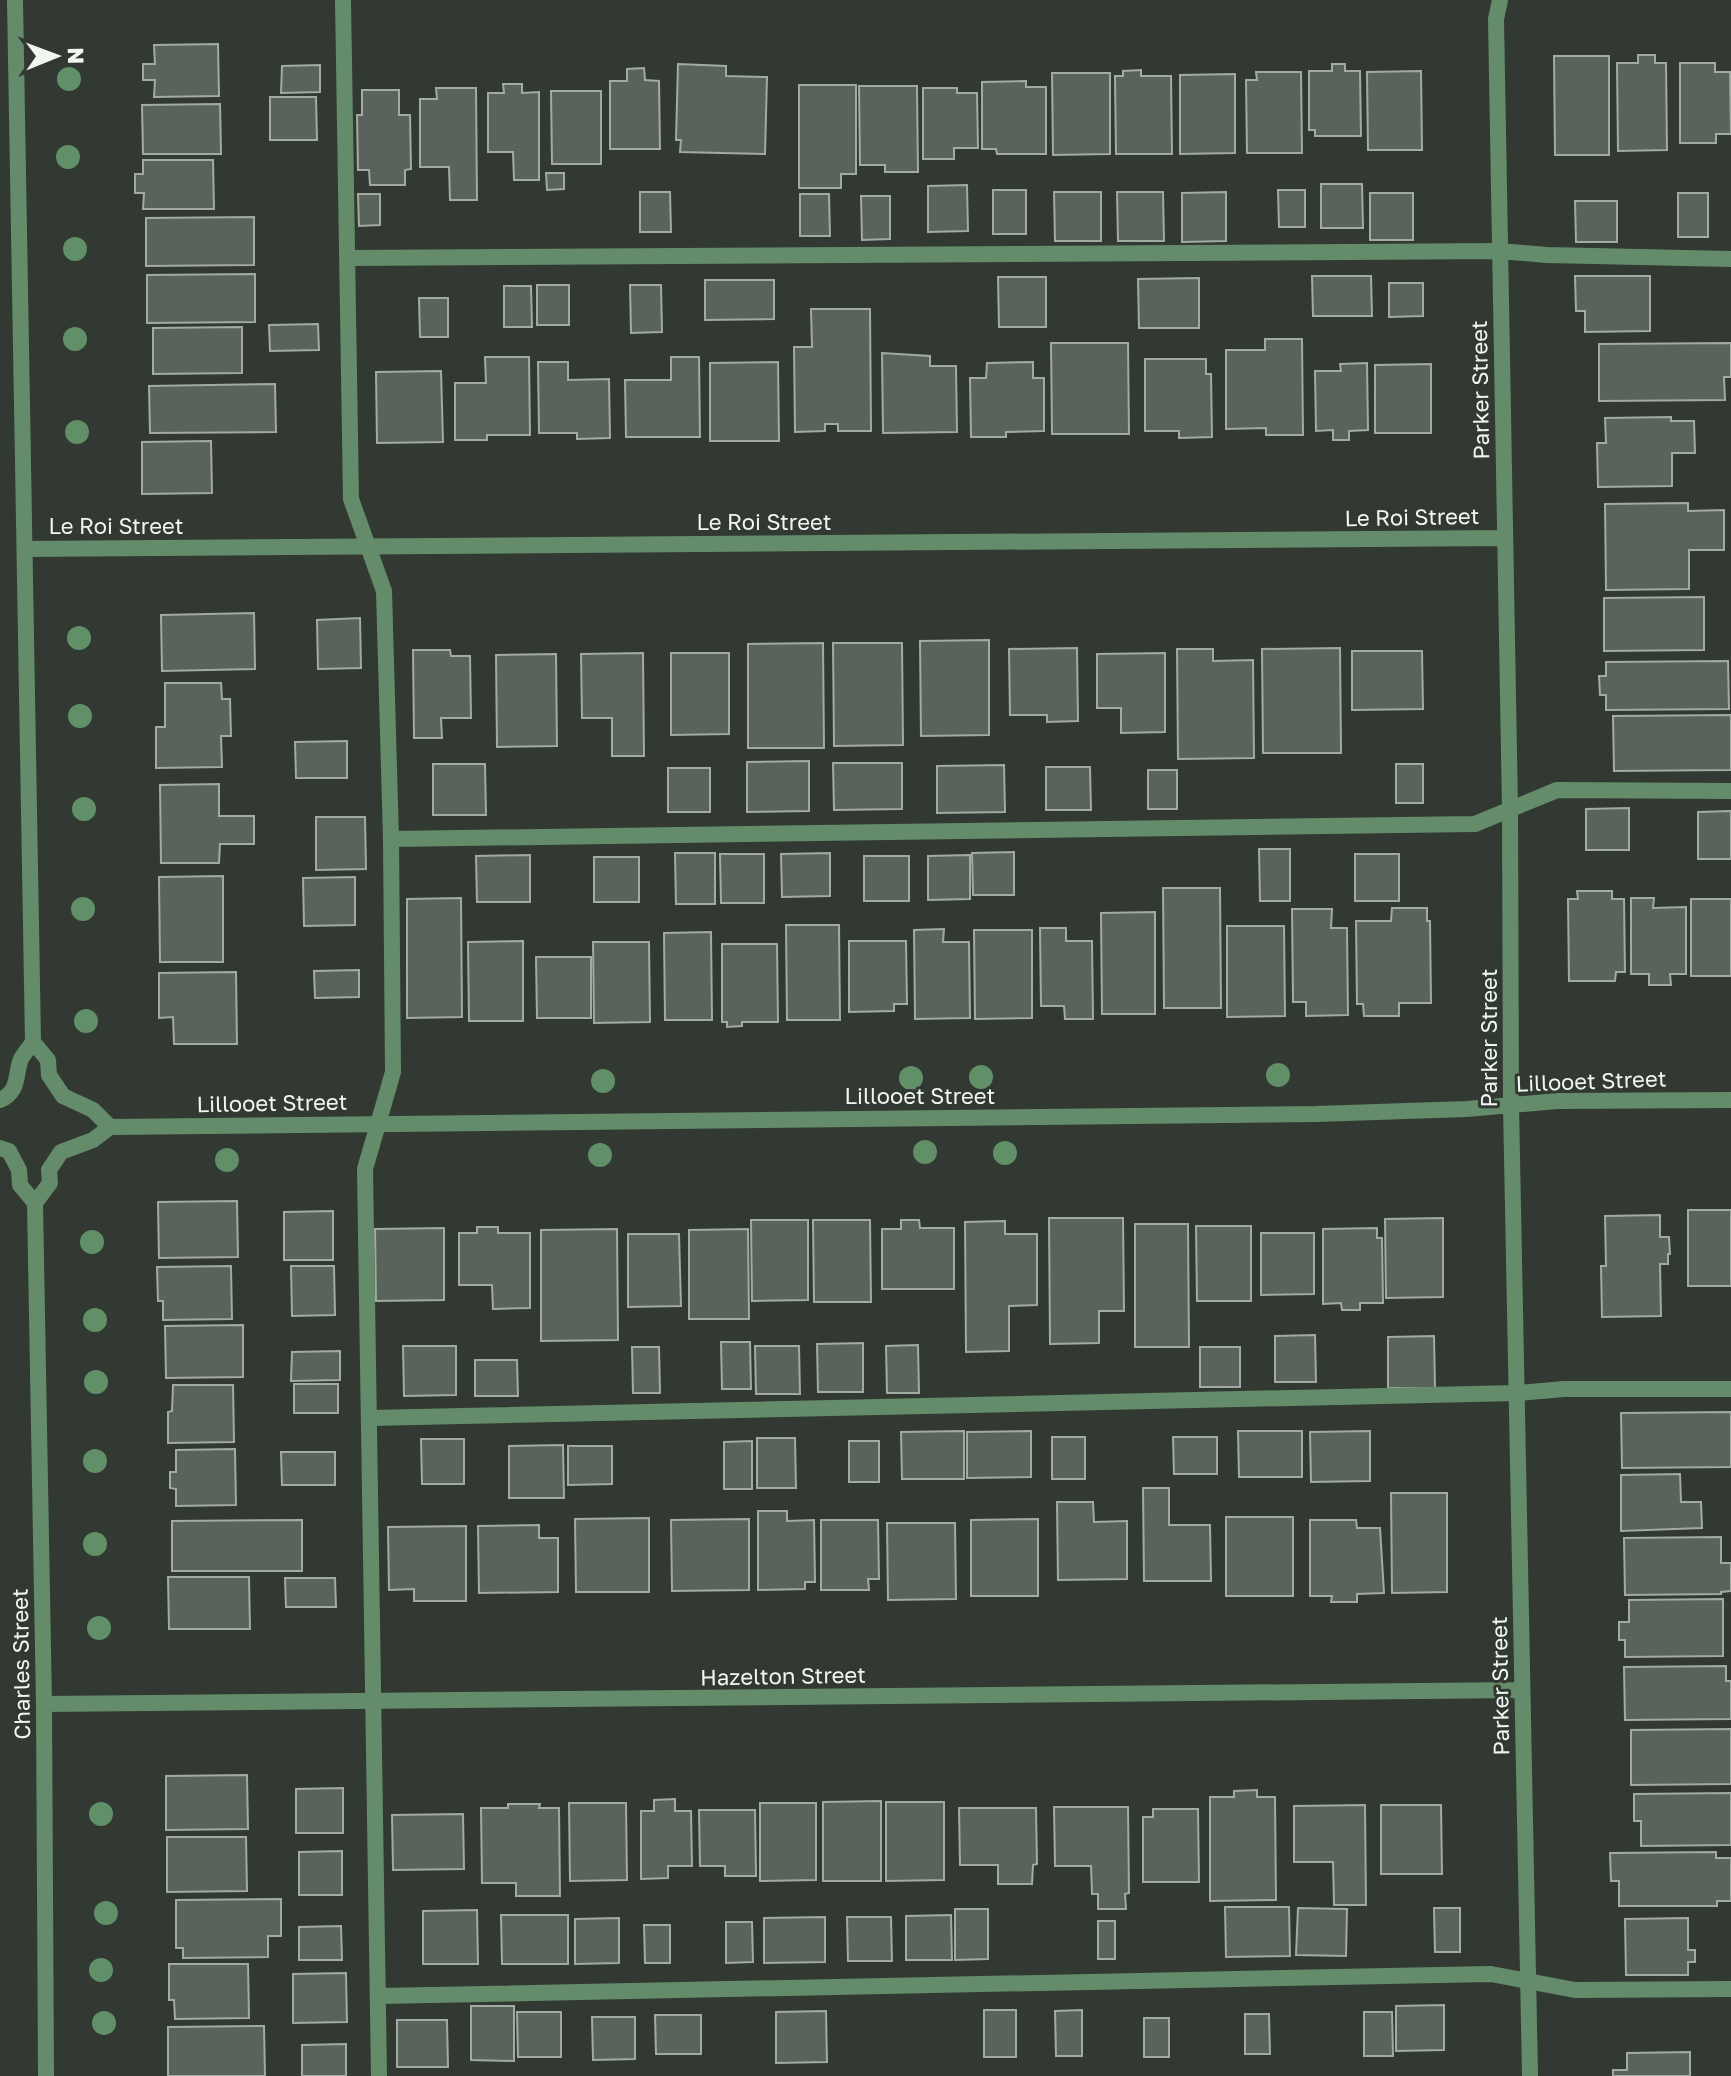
<svg xmlns="http://www.w3.org/2000/svg" width="1731" height="2076" font-family="'Golos Text',sans-serif">
<style>
.building{fill:#5a635b;stroke:#a1aba2;stroke-width:2}
.lines{fill:none;stroke-linecap:round;stroke-linejoin:round}
.service{stroke:#648c6a;stroke-width:16}
.minor{stroke:#648c6a;stroke-width:16}
.tree{fill:#618f68}
.labels{text-anchor:middle;stroke-width:6;stroke-linejoin:round;paint-order:stroke}
.street-label{font-size:22px;fill:#f0f6f1;stroke:#313932}
</style>
<rect width="100%" height="100%" fill="#313932"/>
<path class="building" d="M218,44L219,96L154,97L155,80H143V64H155L154,45Z
M1638,55H1655V63H1666L1667,150L1618,151L1617,63H1638Z
M1554,56H1609V155H1555Z
M1680,63H1715V72H1730L1731,134H1716V143H1680Z
M678,64L726,66V76L767,77L765,154L680,152L681,140H676Z
M1332,64H1345V71H1360L1361,136H1315V130H1309V71H1332Z
M320,65V92L281,93L282,66Z
M644,68L645,80L659,81L660,149H610V81H627V69Z
M1141,70V76H1171L1172,154H1116L1115,76H1123V71Z
M1421,71L1422,150H1368L1367,72Z
M1256,72H1301L1302,153H1247L1246,80H1257Z
M1052,73H1110V154L1053,155Z
M1235,74V153L1180,154V75Z
M1026,81V87H1046V154H997L996,149H982V82Z
M503,84H522V93L539,92V180H514L513,152H488V93H504Z
M799,85H856V174H841V188H799Z
M859,86H917L918,172H885V165H860Z
M436,88H476L477,200H450L449,167H420V99H437Z
M923,88H957V93H977L978,148H954V159H923Z
M362,90H399V115H410L411,169L405,170V185H370L369,170H358L357,115H362Z
M551,91H601V164H552Z
M270,97H316L317,140H270Z
M220,104L221,154H143L142,105Z
M143,160H213L214,209H143L144,193H135V174H143Z
M546,173H564V189L547,190Z
M1321,184H1362L1363,228H1321Z
M967,185L968,231L928,232V186Z
M993,190H1026V234H993Z
M1278,190H1305V227H1279Z
M640,192H670L671,232H640Z
M1054,192H1101V241H1055Z
M1117,192H1163L1164,241H1118Z
M1226,192V241L1182,242V193Z
M1370,193H1413V240H1370Z
M1678,193H1708V237H1678Z
M358,194H380V225L359,226Z
M800,194H829L830,236H800Z
M861,196H890V239L862,240Z
M1575,201H1617V242H1576Z
M254,217V265L146,266V218Z
M255,274V322L147,323V275Z
M1312,276H1371L1372,316H1313Z
M1575,276H1650V331L1585,332V311H1576Z
M998,277H1046V327H999Z
M1199,278V328H1139L1138,279Z
M705,280H774V319L705,320Z
M1389,283H1423V316L1389,317Z
M537,285H569V325H537Z
M630,285H661L662,332L631,333Z
M504,286H531L532,327H504Z
M419,298H448V337H420Z
M811,309H870L871,431H838V424H825V431L795,432L794,347H812Z
M318,324L319,350L270,351L269,325Z
M242,327V373L153,374V328Z
M1265,339H1302L1303,435H1266V428L1226,429V350H1265Z
M1051,343H1128L1129,434H1052Z
M1731,343V377H1724L1725,400L1599,401V344Z
M882,353L930,356V366H956L957,432L883,433Z
M485,357H529L530,435H487V440H455V383H486Z
M671,357H699L700,437H626L625,380H671Z
M1145,359H1206V374H1211L1212,437L1179,438V431H1145Z
M538,362H568V380L609,379L610,438L577,439V433H539Z
M778,362L779,441H710V363Z
M1033,362V378H1044V431L1006,432V437H971L970,378H986L987,363Z
M1367,363L1368,430L1349,431V440H1333V430L1316,431L1315,371H1341L1340,364Z
M1431,364V433H1375V365Z
M441,371L443,442L377,443L376,372Z
M275,384L276,432L150,433L149,386Z
M1671,417V421H1694L1695,453H1672V486L1598,487L1597,443H1606L1605,418Z
M211,441L212,493L142,494V442Z
M1688,503V511L1724,510V550H1689V589L1606,590L1605,504Z
M1704,597V650L1604,651V598Z
M254,613L255,669L162,671L161,615Z
M360,618L361,668L318,669L317,620Z
M989,640V735L921,736L920,641Z
M823,643L824,748H748V644Z
M833,643H902L903,745L834,746Z
M1077,648L1078,721L1047,722V715H1010L1009,649Z
M1340,648L1341,753H1263L1262,649Z
M1177,649H1213V661L1253,660L1254,758L1178,759Z
M413,650H450L451,656H470L471,718H441L442,738H414Z
M1352,651H1422L1423,709L1352,710Z
M643,653L644,756H612V718H582L581,654Z
M671,653H729V734L671,735Z
M1165,653V732L1121,733V708H1097V654Z
M556,654L557,746L497,747L496,655Z
M1728,661L1729,709L1606,710V695H1600L1599,676H1606V662Z
M165,683H221L222,699H230L231,736H221L222,767L156,768V727H165Z
M1731,715V770L1614,771L1613,716Z
M347,741V778H296L295,742Z
M809,761V811L747,812V762Z
M833,763H902V809L834,810Z
M433,764H485L486,815H433Z
M1396,764H1423V803H1396Z
M1004,765L1005,812L937,813V766Z
M1046,767H1090L1091,810H1046Z
M668,768H710V812H668Z
M1148,770H1177V809H1148Z
M219,784V816H254V844H220L219,863H161L160,785Z
M1629,808V850H1586V809Z
M1731,811V859H1698V812Z
M316,817H365L366,869L316,870Z
M1259,849H1290V901H1260Z
M1014,852V895H973L972,853Z
M675,853H715V904H676Z
M830,853V896L782,897L781,854Z
M720,854H764V903H721Z
M1355,854H1399V901H1355Z
M530,855V902H477L476,856Z
M970,855V899L928,900V856Z
M864,856H909V901H864Z
M594,857H639V902H594Z
M223,876V962H160L159,877Z
M355,877V925L304,926L303,878Z
M1163,888H1220L1221,1008H1164Z
M1577,891H1612V899H1624L1625,972H1616L1615,981H1569L1568,899H1578Z
M461,898L462,1017L407,1018V899Z
M1631,898H1654L1653,908L1686,907V974H1670L1671,985H1649V974H1631Z
M1691,899H1731V976H1691Z
M1392,908H1427V921H1430L1431,1003H1399V1016H1364L1363,1004H1357L1356,921H1391Z
M1292,909H1332L1331,928H1347L1348,1015L1306,1016V1002H1293Z
M1155,912V1014H1102L1101,913Z
M786,925H839L840,1020H787Z
M1227,926H1284L1285,1016L1227,1017Z
M1040,928H1066V941H1092L1093,1019H1065L1064,1006H1041Z
M944,929L943,942H969L970,1018L915,1019L914,930Z
M974,930H1032V1018L975,1019Z
M711,932L712,1020H665L664,933Z
M523,941V1021H469L468,942Z
M849,941H906L907,1004H894V1011L849,1012Z
M593,942H649L650,1022L594,1023Z
M722,944H777L778,1022H742V1026L727,1027V1022H722Z
M536,957H591V1018H537Z
M359,970V997L315,998L314,971Z
M236,972L237,1044H174L173,1017L159,1018V973Z
M237,1201L238,1257L159,1258L158,1202Z
M1688,1210H1731V1286H1688Z
M333,1211V1260H284V1212Z
M1660,1215V1237H1669L1670,1254H1668V1264H1660L1661,1316L1602,1317L1601,1266H1606L1605,1216Z
M1049,1218H1123L1124,1311H1099V1343L1050,1344Z
M1443,1218V1297L1386,1298L1385,1219Z
M751,1220H808V1300L752,1301Z
M813,1220H870L871,1302H814Z
M901,1220H919L920,1228H954V1289H882V1229H901Z
M1005,1221V1234H1037V1305L1009,1306V1351L966,1352L965,1222Z
M1135,1224H1188L1189,1347H1135Z
M1196,1226H1251V1301H1197Z
M477,1227H498V1233H530V1308L493,1309L492,1285H459V1233H477Z
M444,1228V1300L376,1301L375,1229Z
M1377,1228V1238H1382L1383,1303H1360V1310H1342L1341,1303L1323,1304V1229Z
M617,1229L618,1340L541,1341V1230Z
M748,1229L749,1319H689V1230Z
M1261,1233H1314V1294L1261,1295Z
M628,1234H679L681,1306L628,1307Z
M231,1266L232,1319L163,1320V1301H158L157,1267Z
M291,1266H334L335,1315L292,1316Z
M243,1325V1377L166,1378L165,1326Z
M1315,1335L1316,1382H1275V1336Z
M1434,1336L1435,1388H1388V1337Z
M721,1342H750L751,1389H722Z
M863,1343V1392H818L817,1344Z
M918,1345L919,1393H887L886,1346Z
M403,1346H456V1395L404,1396Z
M755,1346H799L800,1394H756Z
M632,1347H659L660,1393H633Z
M1200,1347H1240V1387H1200Z
M340,1351V1380L291,1381L292,1352Z
M475,1360H517L518,1396H475Z
M294,1384H338V1413H294Z
M173,1385H233L234,1442L168,1443V1412L172,1411Z
M1731,1412V1467L1622,1468L1621,1413Z
M964,1431V1479H902L901,1432Z
M1031,1431V1477L967,1478V1432Z
M1238,1431H1302V1477H1239Z
M1370,1431V1481L1311,1482L1310,1432Z
M1052,1437H1085V1479H1052Z
M1173,1437H1217V1474H1174Z
M757,1438H795L796,1488H757Z
M421,1439H464V1484H422Z
M752,1441V1489H724V1442Z
M849,1441H879V1482H849Z
M563,1445L564,1498H509V1446Z
M568,1446H612V1484L568,1485Z
M235,1449L236,1505L176,1506V1489L170,1488V1472H176V1450Z
M281,1452H335V1485H282Z
M1680,1474L1681,1502H1701L1702,1528L1621,1531V1475Z
M1143,1488H1169V1525H1210L1211,1581H1144Z
M1391,1493H1447V1592L1392,1593Z
M1057,1502H1093L1094,1522L1127,1521V1579L1058,1580Z
M758,1511H787V1521L814,1520L815,1582H805V1589L758,1590Z
M1226,1517H1293V1596H1226Z
M649,1518V1592H576L575,1519Z
M749,1519V1590L672,1591L671,1520Z
M1038,1519V1596H971V1520Z
M302,1520V1571H172V1521Z
M821,1520H878L879,1579H868L869,1590H821Z
M1310,1520H1356L1357,1528H1380L1384,1593L1357,1594V1602H1331L1332,1596H1310Z
M887,1523H955L956,1599L888,1600Z
M539,1525V1538H558V1592L479,1593L478,1526Z
M466,1526V1601H414V1589L389,1590L388,1527Z
M1721,1537V1563H1731V1591L1721,1592V1594L1625,1595L1624,1538Z
M168,1577H249L250,1629H169Z
M285,1578H335L336,1607H286Z
M1723,1599V1656L1625,1657V1640H1619V1622H1629V1600Z
M1726,1666V1681H1731V1719L1625,1720L1624,1667Z
M1731,1729V1784L1631,1785V1730Z
M247,1775L248,1829L166,1830V1776Z
M343,1788V1833H296V1789Z
M1257,1790V1797H1275L1276,1900L1210,1901V1797H1234V1791Z
M1731,1793V1845L1641,1846V1821H1634V1794Z
M675,1799V1811H691L692,1866H668V1878L641,1879V1811H654V1800Z
M881,1801V1881H823V1802Z
M886,1802H944V1880L886,1881Z
M569,1803H626L627,1880L570,1881Z
M760,1803H816V1880L760,1881Z
M508,1804H540L539,1808H559L560,1896H516V1883H482L481,1808H508Z
M1365,1805L1366,1905H1334L1333,1862H1294V1806Z
M1381,1805H1441L1442,1874H1381Z
M1054,1807H1128L1129,1893L1125,1894L1126,1909H1098V1894H1092L1091,1866H1055Z
M959,1808H1036L1037,1864L1033,1865L1032,1884H998V1865H960Z
M1153,1809H1198L1199,1882H1143V1817H1153Z
M699,1810H755L756,1876H725V1866H700Z
M463,1814L464,1869L393,1870L392,1815Z
M167,1837H246L247,1891L167,1892Z
M342,1851V1895H299V1852Z
M1716,1852V1858H1731V1901H1717V1906H1619V1881H1611L1610,1853Z
M281,1899V1936H268V1957L183,1958V1948H176V1900Z
M1225,1907H1289L1290,1956L1226,1957Z
M1298,1908L1347,1909L1346,1956L1296,1955Z
M1434,1908H1460V1952H1435Z
M955,1909H988V1959L955,1960Z
M477,1910L478,1964H423V1911Z
M501,1915H568V1964H502Z
M951,1915L952,1960H906V1916Z
M825,1917V1962L764,1963V1918Z
M847,1917H891L892,1961H848Z
M619,1918V1963L575,1964V1919Z
M1688,1918V1950H1695V1962H1688V1975H1626L1625,1919Z
M1098,1921H1115V1959H1098Z
M726,1922H752L753,1962L726,1963Z
M644,1925H670V1963H645Z
M341,1926L342,1960H299V1927Z
M169,1964H248L249,2018L175,2019L174,2000H169Z
M346,1973L347,2022L293,2023V1974Z
M1444,2005V2050L1396,2051V2006Z
M471,2006H514V2061L471,2060Z
M984,2010H1016V2057H984Z
M1082,2010V2056H1056L1055,2011Z
M826,2011L827,2062L776,2063V2012Z
M517,2012H561V2057H518Z
M1364,2012H1392L1393,2056H1364Z
M1245,2014H1269L1270,2054H1245Z
M655,2015H701V2054H656Z
M592,2017H635V2059L593,2060Z
M1144,2018H1169V2057H1144Z
M397,2020H447L448,2067H397Z
M264,2026L265,2076H168V2027Z
M346,2044V2076H302V2045Z
M1690,2052V2076H1613V2070H1627V2053Z"/>
<g class="lines">
<path class="service" d="M343,0L351,499L384,591L391,839L393,1072L365,1169L379,2076
M347,258L1499,251L1547,255L1731,259
M391,839L1475,824L1557,790L1731,791
M370,1418L1518,1393L1564,1389H1731
M378,1996L1491,1974L1575,1990L1731,1989"/>
<path class="minor" d="M1500,0L1496,19L1510,809L1511,1106L1530,2076
M25,549L1504,538
M33,1042L48,1060L49,1075L63,1096L93,1110L110,1127
M0,1100C20,1092 15,1073 21,1059C24,1053 30,1047 33,1042L15,0
M0,1148L9,1151L19,1170L20,1185L35,1203L44,1704L46,2076
M35,1203L50,1183L49,1170L61,1152L93,1140L110,1127L1316,1114L1467,1109L1557,1101L1731,1100
M44,1704L1521,1690"/>
</g>
<g class="tree">
<circle cx="69" cy="79" r="12"/>
<circle cx="68" cy="157" r="12"/>
<circle cx="75" cy="249" r="12"/>
<circle cx="75" cy="339" r="12"/>
<circle cx="77" cy="432" r="12"/>
<circle cx="79" cy="638" r="12"/>
<circle cx="80" cy="716" r="12"/>
<circle cx="84" cy="809" r="12"/>
<circle cx="83" cy="909" r="12"/>
<circle cx="86" cy="1021" r="12"/>
<circle cx="1278" cy="1075" r="12"/>
<circle cx="981" cy="1077" r="12"/>
<circle cx="911" cy="1078" r="12"/>
<circle cx="603" cy="1081" r="12"/>
<circle cx="925" cy="1152" r="12"/>
<circle cx="1005" cy="1153" r="12"/>
<circle cx="600" cy="1155" r="12"/>
<circle cx="227" cy="1160" r="12"/>
<circle cx="92" cy="1242" r="12"/>
<circle cx="95" cy="1320" r="12"/>
<circle cx="96" cy="1382" r="12"/>
<circle cx="95" cy="1461" r="12"/>
<circle cx="95" cy="1544" r="12"/>
<circle cx="99" cy="1628" r="12"/>
<circle cx="101" cy="1814" r="12"/>
<circle cx="106" cy="1913" r="12"/>
<circle cx="101" cy="1970" r="12"/>
<circle cx="104" cy="2023" r="12"/>
</g>
<g class="labels">
<g class="street-label">
<text transform="translate(1480 390) rotate(-91)" y="8">Parker Street</text>
<text transform="translate(1412 517) rotate(-1)" y="8">Le Roi Street</text>
<text x="764" y="530">Le Roi Street</text>
<text x="116" y="534">Le Roi Street</text>
<text transform="translate(1489 1038) rotate(-90)" y="8">Parker Street</text>
<text transform="translate(1591 1081) rotate(-2)" y="8">Lillooet Street</text>
<text x="920" y="1104">Lillooet Street</text>
<text transform="translate(272 1103) rotate(-1)" y="8">Lillooet Street</text>
<text transform="translate(21 1664) rotate(-91)" y="8">Charles Street</text>
<text transform="translate(783 1676) rotate(-1)" y="8">Hazelton Street</text>
<text transform="translate(1500 1686) rotate(-91)" y="8">Parker Street</text>
</g>
</g>
<g transform="translate(56 56) rotate(89)" stroke="#313932" stroke-width="6" paint-order="stroke">
<path d="M0-6L14 30L0 20L-14 30Z" fill="#f0f6f1"/>
<text y="-12" font-size="22" font-weight="bold" text-anchor="middle" fill="#f0f6f1">N</text>
</g>
</svg>
